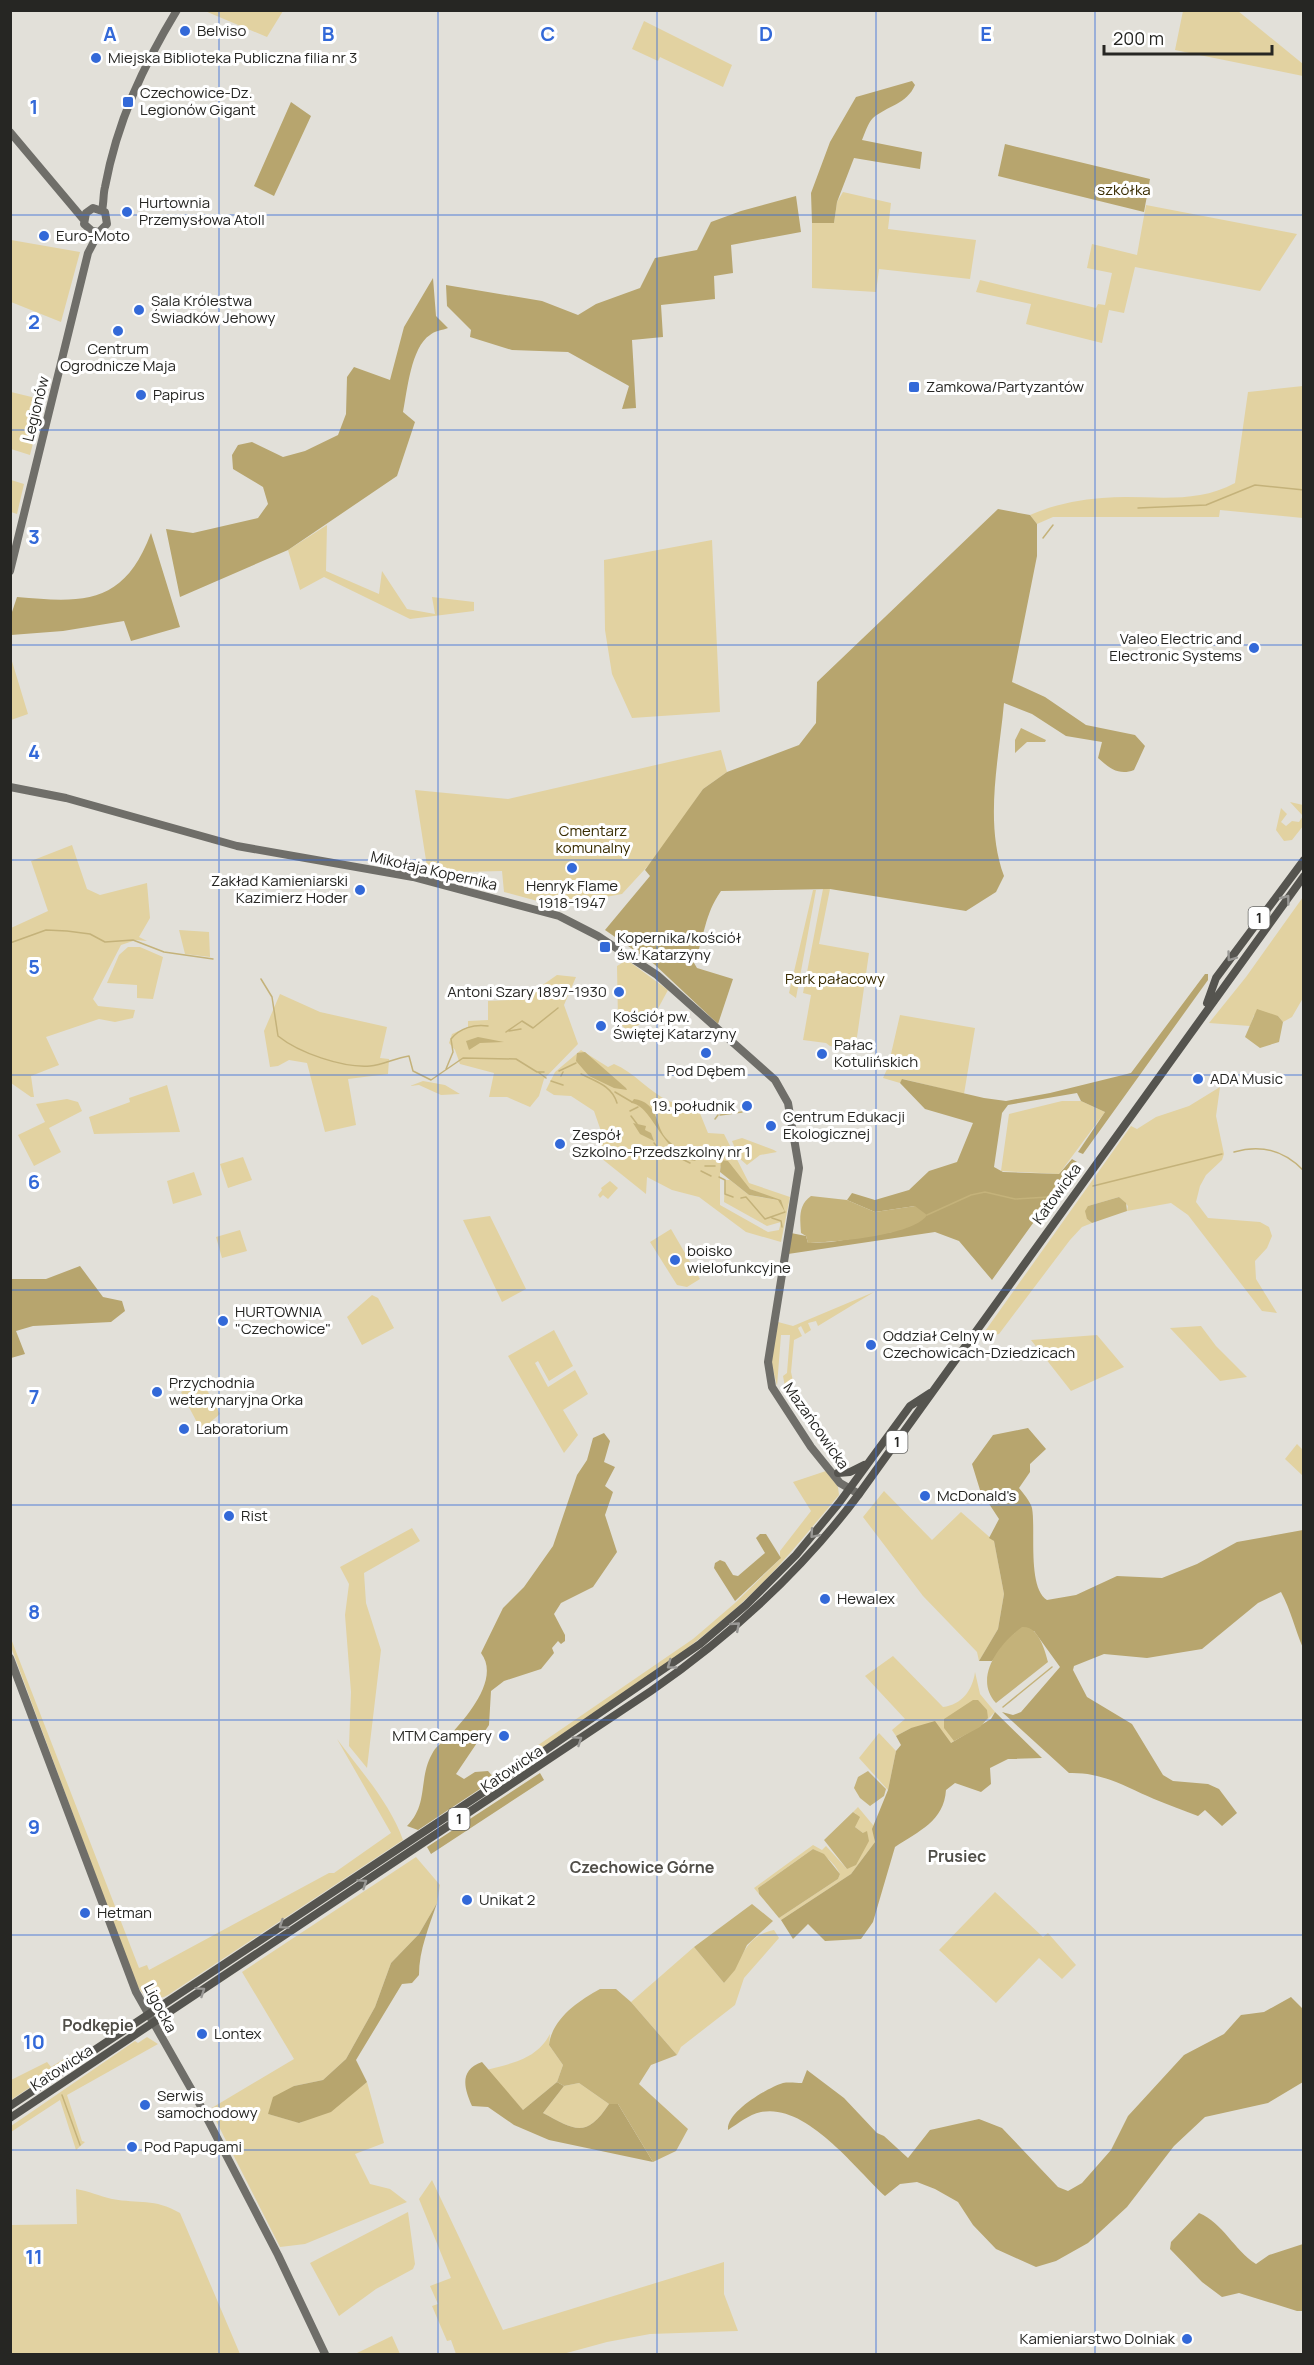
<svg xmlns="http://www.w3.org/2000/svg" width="1314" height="2365" font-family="Manrope,sans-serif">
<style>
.green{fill:#e2d2a1;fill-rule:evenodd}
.forest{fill:#b7a56e}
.water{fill:#c4b27a}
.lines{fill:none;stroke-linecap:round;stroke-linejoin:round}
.stream{stroke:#c4b27a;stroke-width:1.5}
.secondary{stroke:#6f6e69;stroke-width:8}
.primary{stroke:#55544f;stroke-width:8}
.oneway{stroke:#999895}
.grid{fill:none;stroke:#3369d8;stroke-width:1.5;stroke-opacity:0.55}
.poi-dot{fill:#3369d8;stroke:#fff;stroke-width:2}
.labels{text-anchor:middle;stroke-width:6;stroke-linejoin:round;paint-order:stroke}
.shield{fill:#fff;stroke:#676765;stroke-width:1.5}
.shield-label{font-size:14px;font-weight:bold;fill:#262623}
.poi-label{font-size:15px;fill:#262623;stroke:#fff;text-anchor:start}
.park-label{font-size:15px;fill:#392c00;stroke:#fff}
.street-label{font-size:15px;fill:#262623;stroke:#fff}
.neighbourhood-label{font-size:16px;font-weight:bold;fill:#504e48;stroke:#fff}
.grid-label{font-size:20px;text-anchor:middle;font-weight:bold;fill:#3369d8;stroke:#fff;stroke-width:6;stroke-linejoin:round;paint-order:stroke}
</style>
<rect width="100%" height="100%" fill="#e2e0d9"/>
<path class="green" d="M205,11H283L267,37Z
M1183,11H1238L1303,64V76L1175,50Z
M644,21L732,65L723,87L660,57L658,61L632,49Z
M843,192L891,203L888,229L976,240L970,279L879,269L876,292L812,288V223H834L837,202Z
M1146,205L1297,234L1260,291L1135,267L1124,313L1109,310L1102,343L1026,324L1031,304L976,292L980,280L1096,308L1098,304L1105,305L1112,273L1087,268L1092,244L1137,255Z
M11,240L80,252L61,322L11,302Z
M1303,386V518L1220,510L1219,517H1053L1037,524L1030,515C1053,505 1077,500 1102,498C1148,494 1193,506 1235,483L1248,392Z
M11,392L44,400L30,455L11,449Z
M11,480L24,484L17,514L11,512Z
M327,525L326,571L379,594L382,571L407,609L435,614L432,597L474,602V611L410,619L324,577L300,590L288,550Z
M712,540L720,712L632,718L612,674L605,630L604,560Z
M11,658L28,714L11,720H10Z
M721,750L727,772L703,789L657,856L622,894L556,906L504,892L502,871L462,872L463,882L428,873L415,790L508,799Z
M1290,802L1303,805V826L1292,840L1284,841L1276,830L1281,808L1287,814L1281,822L1286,826L1292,821L1299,822L1303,816Z
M72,845L87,889L100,895L147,883L150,918L139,937L147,941L136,940L121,945L93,999L98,1006L135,1010L133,1018L115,1022L99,1019L46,1037L59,1065L31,1076L34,1097H31L11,1083V928L48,911L31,861Z
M823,889H830L819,944L869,953L855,1051L830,1046L826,1043L803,1040L811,995L803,993Z
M813,890H816L796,998L789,993Z
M1303,897V998L1292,1017L1283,1022L1278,1016L1254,1015L1250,1026L1209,1023L1246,977Z
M179,930L209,932L210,957L185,954Z
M128,947H140L163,957L153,999L137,998V985L107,983L119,955Z
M627,960L668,990L655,1014L628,1032L618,1021L617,966Z
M557,975L576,977L564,1005L578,1044L544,1079L539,1096L530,1107L507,1097H489L494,1073L460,1064L455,1050L449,1043L452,1034L468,1027V1021L488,1020V1001L513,1000L511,990L534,991Z
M280,994L320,1012L387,1027L380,1058L389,1059L388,1074L348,1079L356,1125L325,1132L307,1063L289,1060L278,1066L270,1067L264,1031Z
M900,1015L975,1028L964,1094L903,1079L900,1083L883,1078L888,1067Z
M581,1050L608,1067L614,1064C634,1072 649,1092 669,1101C678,1105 689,1103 697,1106L708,1133L724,1134L749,1183L790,1197L781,1242L746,1232L699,1197L672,1190L647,1177L646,1194L596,1154L602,1134L594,1111L571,1096L554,1095L546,1090L555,1072ZM720,1166L750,1189L777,1200L749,1195L730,1180H725L724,1202L767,1226L781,1222L779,1230L768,1232L720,1205Z
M423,1081L445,1085L460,1094L441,1095L419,1085L410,1086Z
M167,1085L180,1132L94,1134L89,1117L130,1102L129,1098Z
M1220,1087L1216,1116L1224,1154L1222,1160L1206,1175L1200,1186L1196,1202L1208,1218L1260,1222L1269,1227L1272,1236L1267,1248L1255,1261L1256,1279L1277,1313L1262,1311L1188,1215L1171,1203L1127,1211L1128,1206L1119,1197L1088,1206L1087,1219L1092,1223L1082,1227L1070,1240L999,1334L987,1337L983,1334L1131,1126L1137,1129L1156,1117L1189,1106Z
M67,1099L78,1102L82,1111L49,1128L61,1152L34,1166L18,1135L45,1122L36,1104Z
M1062,1101H1081L1105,1112L1059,1174L1001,1171L1009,1114Z
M742,1138L774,1150L777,1152L760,1155L747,1165L739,1158L732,1141Z
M243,1157L252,1180L228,1188L220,1164Z
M194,1172L202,1195L173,1204L167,1181Z
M610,1181L618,1188L608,1199L603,1195L600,1198L598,1195L602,1190L601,1188Z
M490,1216L526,1289L502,1302L463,1220Z
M671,1229L700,1279L687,1287L677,1285L650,1242Z
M240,1230L247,1251L222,1258L216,1237Z
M874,1292L818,1326L816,1321L808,1323L811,1330L805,1334L801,1326L798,1328L802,1336L794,1340L791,1372L793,1381L785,1387L783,1376L787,1373L790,1335H781L777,1386L771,1361L778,1322L793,1326Z
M372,1295L378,1298L394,1328L362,1345L347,1317Z
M1201,1326L1216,1346L1247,1377L1220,1381L1170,1328Z
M554,1330L573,1366L549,1381L538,1361L535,1363L548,1387L575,1370L588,1394L563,1410L578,1435L564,1453L508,1356Z
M1097,1335L1124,1367L1071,1391L1031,1340Z
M202,1381L220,1414L201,1430L181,1392Z
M1297,1444L1303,1450V1476L1285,1459Z
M826,1471L838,1487L839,1495C806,1534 774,1575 735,1609C661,1674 576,1725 494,1780L493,1776L693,1639L735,1603L780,1559V1551L811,1511L793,1482Z
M884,1491L932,1540L961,1512L994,1541L1004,1594L998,1629L979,1661L977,1652L923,1596L863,1517Z
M412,1528L420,1541L364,1573L366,1603L381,1650L367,1768L349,1746L351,1692L345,1615L349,1584L340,1567Z
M10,1636L139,1968L147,1965L149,1970L329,1873H334L391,1833L337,1739C360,1770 390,1803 403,1840L168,1995C143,2008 136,1984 129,1965L11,1647Z
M893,1656L943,1707C962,1705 973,1689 975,1672L980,1694L995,1712L986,1721L988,1718L951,1743L911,1728L896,1736L892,1730L905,1719L865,1676Z
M879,1733L896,1751L888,1790L859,1758Z
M858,1807L873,1825L875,1842L851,1874L781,1920L779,1918L838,1879L840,1874C834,1862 824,1854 813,1849L758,1888L759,1894L754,1888L813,1845L822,1850L826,1846L847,1869L863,1833L855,1827L856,1814L853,1812Z
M416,1857L440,1885L437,1903L419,1934L391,1963L375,2007L346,2059L323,2080L294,2086L268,2114L300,2123L351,2094L367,2082L384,2143L355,2154L370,2184L390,2189L407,2202L305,2244L280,2247L210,2109L294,2059L242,1972Z
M995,1892L1043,1937L1048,1933L1076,1965L1062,1979L1039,1958L996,2003L939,1950Z
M774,1930L779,1938L744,1978L735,2005L681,2047L677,2055L631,2002L694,1947L724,1983C743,1961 743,1936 774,1930Z
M550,2034L549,2045L563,2065L557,2082L523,2110L486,2070C512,2063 536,2060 550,2034Z
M147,2037L158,2044L67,2095L82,2141L85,2142L76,2150L60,2100L11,2132V2126L135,2041L138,2043Z
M86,2045V2050L11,2100V2080L47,2062L51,2067Z
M579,2083L609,2104C586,2139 575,2130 543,2113L564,2086Z
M432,2180L503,2330L724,2262V2294L738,2331L650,2334L607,2342L563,2354H456L451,2340L447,2341L432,2306L438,2304L430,2286L451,2278L419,2199Z
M76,2189C89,2191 99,2196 112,2199C139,2204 154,2198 180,2213L240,2354H11V2225L77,2224Z
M408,2212L415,2264L413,2269L376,2289L339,2316L310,2263Z
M392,2336L400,2354H355Z"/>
<path class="forest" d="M912,81L915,85C907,104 887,106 873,118C868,123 865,133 862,140L922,152L920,169L854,158L837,202L834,223H812L811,193L830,142L856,97Z
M291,102L311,116L274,196L254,186Z
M1005,144L1150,179L1144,212L998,176Z
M796,196L801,232L731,245L733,273L714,276L715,299L661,305L663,337L632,340L636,408L622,409L629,386L568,352L512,350L470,337L471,330L447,306L446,285L542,301L578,315L596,304L640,288L655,258L697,250L711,222L741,211Z
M433,278L436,316L448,328C443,330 434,331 430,335C411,347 407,392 403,412L415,422L397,476L288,550L180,597L166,529L193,533L258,518L268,504L263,487L233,469L232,455L238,445L252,442L283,457L305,451L338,435L346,414L347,377L354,367L390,380L404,327Z
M998,509L1030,515L1037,524V556L1012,682L1045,697L1086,725L1135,735L1145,746L1134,770C1119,776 1109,768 1098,758L1102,742L1066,736L1032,714L1004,703C999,759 984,822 1004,876L996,892L966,911L830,889L721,891C704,915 705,936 694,963L697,968L733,979L718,1024L654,964L605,930L650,876L645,870L703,789L727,772L799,745L816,723L817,682Z
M151,533L180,627L131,641L124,621L63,631L11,635V615L17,597C84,603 124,605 151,533Z
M1205,974H1208V980L1083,1154L1078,1152L1105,1112L1081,1101L1077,1093L1008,1105L1002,1113L994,1167L1003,1172L1059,1174L1072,1159L1077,1162L992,1280L959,1241L935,1232L788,1254L791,1233L806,1236L808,1243L831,1242L892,1232L915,1206L875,1212L847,1200L852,1193L875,1200L909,1190L929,1171L957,1162L973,1123L925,1109L900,1083L902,1079L984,1098L1006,1101L1050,1093L1131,1073Z
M80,1266L103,1297L122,1301L125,1311L111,1322L33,1326L16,1331L25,1354L11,1358V1279H46Z
M1028,1428L1046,1449L1030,1464V1472L1019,1488C1023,1493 1030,1501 1032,1508C1036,1528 1027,1588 1047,1600L1076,1595L1117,1576L1162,1578L1197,1564L1237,1542L1303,1530V1648C1295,1629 1291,1611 1281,1592L1258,1603L1202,1649L1147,1658L1104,1654L1074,1666L1073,1670L1087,1697L1132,1724L1163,1775L1173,1781L1208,1784L1219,1789L1237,1813L1222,1826L1205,1810L1198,1816C1183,1810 1168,1805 1154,1799C1124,1786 1102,1772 1069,1773L1002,1712L1013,1715L1021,1712L1060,1667L1034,1631L1015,1633L992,1661H979L998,1629L1004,1594L994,1541L989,1538L999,1519L980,1490L972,1464L993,1435Z
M604,1433L610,1441L604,1462L615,1467L605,1486L613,1492L605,1515L617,1552L593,1587L561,1603L554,1614L565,1635V1641L561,1644L558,1641L552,1648L554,1653L541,1669L504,1681L491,1691L489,1725L456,1774L464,1779L475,1772L488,1771L495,1779L418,1830L407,1826C429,1804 418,1779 432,1754C435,1747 443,1742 448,1737C465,1719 501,1679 481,1653L503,1608L524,1587L553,1546L577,1475L587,1460L593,1438Z
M760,1534H766L781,1558L735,1601L714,1568L715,1563L720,1560L725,1562L733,1575L738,1576L765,1553L756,1538Z
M995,1712L1042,1758L1008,1759L990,1768L991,1784L981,1792L955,1783L946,1790C944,1821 919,1831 895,1847L873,1922L861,1939L825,1941L808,1924L793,1939L781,1920L851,1874L875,1842L872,1829L888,1790L896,1751L901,1745L896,1736L911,1728L935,1721L951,1743L991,1719Z
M540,1773L544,1780L431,1854L427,1847Z
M437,1903C429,1927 419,1950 419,1975L412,1983L402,1984L356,2060L367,2082L331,2112L299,2123L268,2114L273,2097L294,2086L323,2080L346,2059L375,2007L391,1963L419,1934Z
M1291,1997L1303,2009V2082L1268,2103L1205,2117L1174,2146L1127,2207L1088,2243L1056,2261L1036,2267L996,2249L973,2225L958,2202L935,2189L917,2182L900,2184L885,2196C854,2167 806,2103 761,2112C748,2115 739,2123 728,2130C726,2112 767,2088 783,2083C789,2082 796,2083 802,2083L807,2070L844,2098L877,2133L884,2136L908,2158L930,2130L979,2119L1002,2128L1058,2187L1068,2191L1082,2183L1111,2150L1128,2116L1184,2055L1224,2034L1241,2015L1264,2012Z
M482,2062L523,2110L557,2082L564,2086L543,2113C575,2130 586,2139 609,2104H618L653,2162L549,2140L514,2125L488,2107L472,2106C464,2088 459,2070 482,2062Z
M1199,2213C1223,2223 1234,2250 1256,2264L1269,2255L1303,2244V2311H1297L1239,2293L1222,2297L1202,2282L1170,2249L1171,2242Z"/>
<path class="water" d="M1021,728L1046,740L1045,742H1027L1015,753V740Z
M1257,1009L1278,1016L1283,1022L1279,1042L1260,1048L1245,1037Z
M478,1037L504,1042L480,1043L469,1050L466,1041Z
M585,1052L626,1088L627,1090L614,1088L589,1076L576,1061L577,1053Z
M634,1099C658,1102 655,1124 665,1137C673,1147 687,1153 696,1161C664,1158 653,1105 631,1103Z
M633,1123L646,1126L645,1130L651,1133L654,1141L640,1134Z
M721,1160L728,1161L750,1189L781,1200L785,1212L778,1200L749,1195L720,1172Z
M811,1196L847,1200L875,1212L915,1206L927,1215C914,1236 833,1242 808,1243L806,1236L801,1233C800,1219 798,1205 811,1196Z
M1119,1197L1126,1203L1127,1211L1092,1223L1087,1219L1085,1211L1088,1206Z
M1022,1627C1038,1625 1045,1650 1048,1662L996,1703C973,1678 999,1644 1022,1627Z
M973,1700H978L987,1710L988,1718L980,1727L954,1741L944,1728V1719Z
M868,1771L886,1789L884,1796L870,1806L860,1798L854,1788L858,1777Z
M853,1812L860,1817L855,1827L863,1833L867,1831L869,1841L856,1865L847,1869L824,1840Z
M813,1849L824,1854L840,1874L838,1879L779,1918L759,1894L758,1888Z
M752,1904L773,1921L747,1945L735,1970L724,1983L694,1947Z
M600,1989H616L631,2002L677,2055L651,2065L639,2084L688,2129L676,2151L653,2162L618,2104H609L579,2083L564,2086L557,2082L563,2065L549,2045C552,2019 578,2001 600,1989Z"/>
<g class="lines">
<path class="stream" d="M1138,508L1206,505L1255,485L1304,490
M1043,538L1053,525
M10,943L46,930L67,931L90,934L105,942L133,940L164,952L213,959
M261,979L272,997L278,1036C299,1053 343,1068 370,1066C383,1065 395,1058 409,1056L413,1071L431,1080L463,1058L516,1059L537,1072H544
M509,1031L521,1029
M506,1032L522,1021L533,1028L558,1008
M446,1069L453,1052L451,1039C460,1028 474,1024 488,1026
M559,1071L576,1063
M538,1072L546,1078
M581,1074C597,1082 612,1086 617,1103
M561,1076L563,1072
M551,1081L563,1085
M615,1092L632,1102
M630,1111L638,1107
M720,1115L742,1112
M631,1116L637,1124
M715,1119L718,1115
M654,1143L666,1157L680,1158L690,1163
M1234,1152C1261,1144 1284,1150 1304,1171
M705,1166H715
M701,1171L711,1176
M719,1177L725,1180V1194L733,1197
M1093,1186L1222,1154
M741,1198L746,1197L765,1219L785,1212
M927,1215L971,1195L985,1192L1015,1199L1048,1197
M772,1218L781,1221L782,1227
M1003,1707L1052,1667
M62,2095L80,2145"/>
<path class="secondary" d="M10,132L84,220
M102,210C104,202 103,194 105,187C117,122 143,66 177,10
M10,571L88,253L99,232L107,224L105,212L93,208L86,213L84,224L92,231L99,232
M10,787L66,798L237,846L413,877L559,916L598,936L657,975L775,1080L788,1103L799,1168L768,1362L772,1387L811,1447L840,1483L859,1494
M10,1658L136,1992L198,2101L278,2255L325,2354"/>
<path class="primary" d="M1207,1003L1216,978L1304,860
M838,1473L850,1472L864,1465
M10,2106L499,1782L700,1644L746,1605L796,1555L839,1503L910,1406L930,1393
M10,2118L651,1691C730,1636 801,1572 859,1494L1304,876"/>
</g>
<defs><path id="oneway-chevron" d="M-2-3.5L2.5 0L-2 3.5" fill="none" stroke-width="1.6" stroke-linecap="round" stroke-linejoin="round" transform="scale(1.5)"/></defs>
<g class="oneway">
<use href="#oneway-chevron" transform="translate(1286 899) rotate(-53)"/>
<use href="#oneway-chevron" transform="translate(1231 957) rotate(126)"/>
<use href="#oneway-chevron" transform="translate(814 1534) rotate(131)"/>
<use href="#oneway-chevron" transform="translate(736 1626) rotate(-41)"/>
<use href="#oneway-chevron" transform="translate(671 1665) rotate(144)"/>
<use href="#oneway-chevron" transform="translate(578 1740) rotate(-34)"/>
<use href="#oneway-chevron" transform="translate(363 1883) rotate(-34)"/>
<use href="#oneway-chevron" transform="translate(283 1925) rotate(146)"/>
<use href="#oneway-chevron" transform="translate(201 1991) rotate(-34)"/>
</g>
<path class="grid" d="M219,10V2354M438,10V2354M657,10V2354M876,10V2354M1095,10V2354M10,215H1304M10,430H1304M10,645H1304M10,860H1304M10,1075H1304M10,1290H1304M10,1505H1304M10,1720H1304M10,1935H1304M10,2150H1304"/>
<g class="poi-dot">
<circle cx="185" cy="31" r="6"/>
<circle cx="96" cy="58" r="6"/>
<rect x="122" y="96" width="12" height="12" rx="3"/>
<circle cx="127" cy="212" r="6"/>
<circle cx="44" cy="236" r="6"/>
<circle cx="139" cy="310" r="6"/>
<circle cx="118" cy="331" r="6"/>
<rect x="908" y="381" width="12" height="12" rx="3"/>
<circle cx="141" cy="395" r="6"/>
<circle cx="1254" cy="648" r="6"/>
<circle cx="572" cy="868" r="6"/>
<circle cx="360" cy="890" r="6"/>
<rect x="599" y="941" width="12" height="12" rx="3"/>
<circle cx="619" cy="992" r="6"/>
<circle cx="601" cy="1026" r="6"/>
<circle cx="706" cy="1053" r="6"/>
<circle cx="822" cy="1054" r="6"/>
<circle cx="1198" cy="1079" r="6"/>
<circle cx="747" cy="1106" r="6"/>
<circle cx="771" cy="1126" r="6"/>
<circle cx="560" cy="1144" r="6"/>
<circle cx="675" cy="1260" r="6"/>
<circle cx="223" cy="1321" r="6"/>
<circle cx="871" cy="1345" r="6"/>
<circle cx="157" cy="1392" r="6"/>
<circle cx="184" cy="1429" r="6"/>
<circle cx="925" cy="1496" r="6"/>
<circle cx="229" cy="1516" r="6"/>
<circle cx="825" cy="1599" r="6"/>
<circle cx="504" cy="1736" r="6"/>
<circle cx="467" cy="1900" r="6"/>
<circle cx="85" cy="1913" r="6"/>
<circle cx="202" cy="2034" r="6"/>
<circle cx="145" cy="2105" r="6"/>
<circle cx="132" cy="2147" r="6"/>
<circle cx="1187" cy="2339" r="6"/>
</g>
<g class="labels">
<g class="shield">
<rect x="1248.5" y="907" width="21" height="22" rx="4.5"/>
<rect x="886.5" y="1431" width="21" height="22" rx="4.5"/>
<rect x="448.5" y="1808" width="21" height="22" rx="4.5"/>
</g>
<g class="shield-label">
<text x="1259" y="923">1</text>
<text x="897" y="1447">1</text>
<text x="459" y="1824">1</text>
</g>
<g class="poi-label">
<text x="197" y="36">Belviso</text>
<text x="108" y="63">Miejska Biblioteka Publiczna filia nr 3</text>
<text x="140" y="98">Czechowice-Dz.<tspan x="140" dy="17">Legionów Gigant</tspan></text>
<text x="139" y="208">Hurtownia<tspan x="139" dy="17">Przemysłowa Atoll</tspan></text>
<text x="56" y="241">Euro-Moto</text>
<text x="151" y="306">Sala Królestwa<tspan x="151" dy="17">Świadków Jehowy</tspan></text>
<text x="118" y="354" text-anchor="middle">Centrum<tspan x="118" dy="17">Ogrodnicze Maja</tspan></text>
<text x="926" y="392">Zamkowa/Partyzantów</text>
<text x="153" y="400">Papirus</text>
<text x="1242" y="644" text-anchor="end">Valeo Electric and<tspan x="1242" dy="17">Electronic Systems</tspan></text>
<text x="348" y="886" text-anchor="end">Zakład Kamieniarski<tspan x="348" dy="17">Kazimierz Hoder</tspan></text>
<text x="572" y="891" text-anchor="middle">Henryk Flame<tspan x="572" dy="17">1918-1947</tspan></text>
<text x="617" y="943">Kopernika/kościół<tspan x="617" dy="17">św. Katarzyny</tspan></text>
<text x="607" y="997" text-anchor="end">Antoni Szary 1897-1930</text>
<text x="613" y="1022">Kościół pw.<tspan x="613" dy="17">Świętej Katarzyny</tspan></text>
<text x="834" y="1050">Pałac<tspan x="834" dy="17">Kotulińskich</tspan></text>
<text x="706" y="1076" text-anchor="middle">Pod Dębem</text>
<text x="1210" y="1084">ADA Music</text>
<text x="735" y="1111" text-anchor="end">19. południk</text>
<text x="783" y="1122">Centrum Edukacji<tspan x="783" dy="17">Ekologicznej</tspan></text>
<text x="572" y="1140">Zespół<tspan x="572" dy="17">Szkolno-Przedszkolny nr 1</tspan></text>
<text x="687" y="1256">boisko<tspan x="687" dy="17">wielofunkcyjne</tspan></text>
<text x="235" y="1317">HURTOWNIA<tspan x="235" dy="17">"Czechowice"</tspan></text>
<text x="883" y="1341">Oddział Celny w<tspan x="883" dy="17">Czechowicach-Dziedzicach</tspan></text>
<text x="169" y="1388">Przychodnia<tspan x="169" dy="17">weterynaryjna Orka</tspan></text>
<text x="196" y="1434">Laboratorium</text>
<text x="937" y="1501">McDonald's</text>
<text x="241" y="1521">Rist</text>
<text x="837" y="1604">Hewalex</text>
<text x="492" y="1741" text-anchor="end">MTM Campery</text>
<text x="479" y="1905">Unikat 2</text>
<text x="97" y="1918">Hetman</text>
<text x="214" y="2039">Lontex</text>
<text x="157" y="2101">Serwis<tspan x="157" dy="17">samochodowy</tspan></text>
<text x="144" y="2152">Pod Papugami</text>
<text x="1175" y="2344" text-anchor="end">Kamieniarstwo Dolniak</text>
</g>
<g class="park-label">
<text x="1124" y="195">szkółka</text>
<text x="593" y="836">Cmentarz<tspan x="593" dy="17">komunalny</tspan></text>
<text x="835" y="984">Park pałacowy</text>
</g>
<g class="street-label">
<text transform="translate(36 409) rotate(-76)" y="5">Legionów</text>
<text transform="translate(434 871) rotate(13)" y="5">Mikołaja Kopernika</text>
<text transform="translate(1057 1194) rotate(-54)" y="5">Katowicka</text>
<text transform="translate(816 1426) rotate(55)" y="5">Mazańcowicka</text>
<text transform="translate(512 1769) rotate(-34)" y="5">Katowicka</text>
<text transform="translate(160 2008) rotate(62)" y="5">Ligocka</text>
<text transform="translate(62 2068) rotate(-33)" y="5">Katowicka</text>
</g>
<g class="neighbourhood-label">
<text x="957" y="1862">Prusiec</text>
<text x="642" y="1873">Czechowice Górne</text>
<text x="98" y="2031">Podkępie</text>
</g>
</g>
<g class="grid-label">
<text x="110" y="41">A</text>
<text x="328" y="41">B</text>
<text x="548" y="41">C</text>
<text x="766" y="41">D</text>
<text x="986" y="41">E</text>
<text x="34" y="114">1</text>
<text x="34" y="329">2</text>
<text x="34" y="544">3</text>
<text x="34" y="759">4</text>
<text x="34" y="974">5</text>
<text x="34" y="1189">6</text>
<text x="34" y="1404">7</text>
<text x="34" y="1619">8</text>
<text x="34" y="1834">9</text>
<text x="34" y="2049">10</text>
<text x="34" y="2264">11</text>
</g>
<rect width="1314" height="2365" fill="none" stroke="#262623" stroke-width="24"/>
<path d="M1104 45v9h168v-9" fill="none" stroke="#262623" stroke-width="3"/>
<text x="1113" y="45" font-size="18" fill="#262623" stroke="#ffffff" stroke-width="4.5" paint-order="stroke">200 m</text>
</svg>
